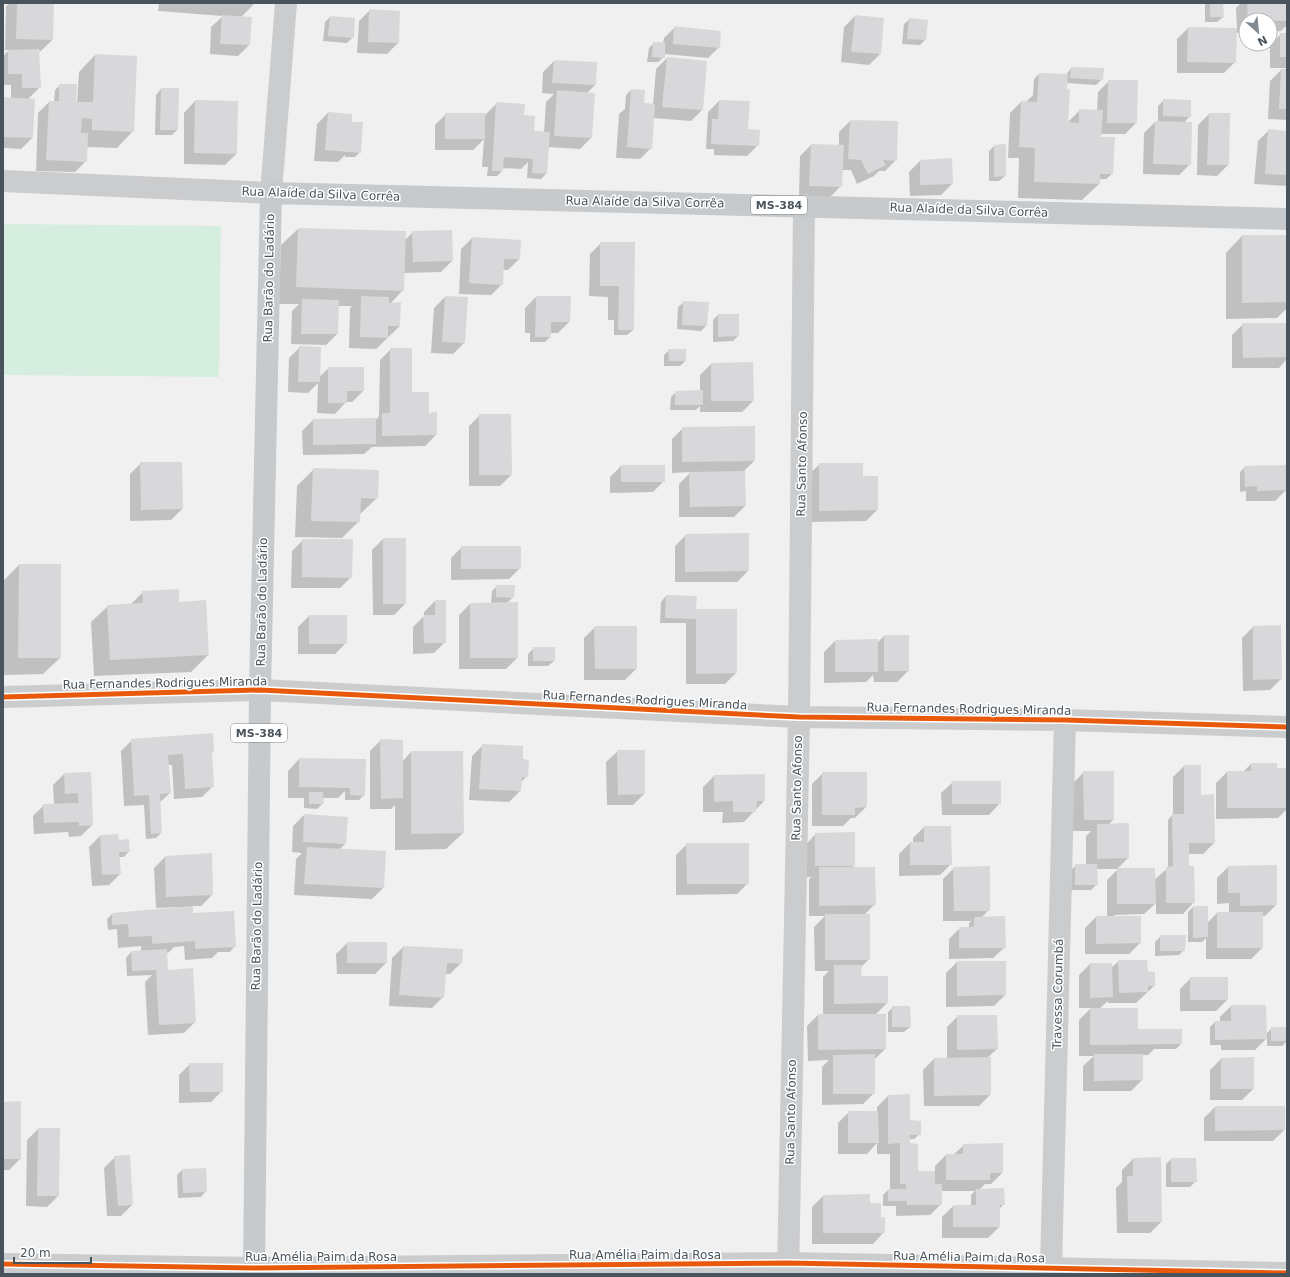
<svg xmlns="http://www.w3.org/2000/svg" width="1290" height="1277" font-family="'DejaVu Sans',sans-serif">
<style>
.green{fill:#d6eedf}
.shadow{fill:#0003}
.building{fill:#d8d8da}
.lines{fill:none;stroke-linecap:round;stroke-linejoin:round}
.minor{stroke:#caccce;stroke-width:22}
.primary{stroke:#c6cacc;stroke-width:22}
.cycleway-casing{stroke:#fff;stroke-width:8}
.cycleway{stroke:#e8590c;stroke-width:5}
.labels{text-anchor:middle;stroke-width:3;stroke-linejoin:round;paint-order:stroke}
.shield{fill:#fff;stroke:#7f878d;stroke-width:1}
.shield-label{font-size:11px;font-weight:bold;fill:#48535c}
.street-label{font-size:12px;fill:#48535c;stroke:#fff}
</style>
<rect width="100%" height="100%" fill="#f1f0f0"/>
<path class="green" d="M3,224L221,226L219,377L3,375Z"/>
<path class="shadow" d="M10,3H53L52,40L41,51H38L40,87L28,99L32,138L21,149L3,148V98L11,99V85H3V56L9,50H5L6,6Z
M159,3H255L241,17L249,45L238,56L210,54L211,27L223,16L158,11Z
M1207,3H1222L1223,17L1217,22H1205V5Z
M1241,3H1287V25L1281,31L1270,32V20H1246V32L1236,33L1235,62L1224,73H1177V39L1188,28L1237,29L1236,8Z
M370,10L398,43L387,54L357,53L359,21Z
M855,16L880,54L869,65L841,62L844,27Z
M330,17L353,37L347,43L323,41L325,22Z
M910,19L925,40L920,45L902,44L904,24Z
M675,27L719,47L708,58L664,54V57L658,62H647L649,48L654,43H663L664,38Z
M1281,34H1287V68H1270V45Z
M95,55L133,131L117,148L87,147L86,161L75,172L36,171L38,113L49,102H54L55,90L60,85L74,103H77L79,72Z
M667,58L702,110L691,121L653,118L651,148L640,159L616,158L619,114L625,109L626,95L631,90L643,104L653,105L656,69Z
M554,61L596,63L595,85L587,93L591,138L580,149L548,147L546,174L541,179L527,178L528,162L521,169L502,168V171L497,176H487L488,167H482L484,139L473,150H435V125L446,114L484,116L497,103L523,116L533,131L544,132L546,102L554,94L542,93L543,72Z
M1071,68L1102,79L1096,85L1066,83L1067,123L1080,110L1097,111L1098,92L1109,81L1136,123L1125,134H1101L1100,140L1112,174L1106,179H1099V184L1082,200L1018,198L1019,158H1008L1010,113L1021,102L1025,103L1033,95L1034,79L1039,74L1066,75Z
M1281,70H1287V120L1268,119L1270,81Z
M161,89L177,130L172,135H155L156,95Z
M1164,100L1190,116L1184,123L1190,164L1179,175L1143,174L1144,133L1155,122H1158V106Z
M195,101L236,154L225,165L184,164V113Z
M719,101L747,130L758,145L747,156L714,155V149H706L708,112Z
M328,113L351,123L360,152L355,157H345V155L338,162L314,161L317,124Z
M1209,114L1228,165L1217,176L1197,175L1198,125Z
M850,121L896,160L885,171H879L874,176L857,184L851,170H842L841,186L830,197L799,196L800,156L811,145H839V132Z
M1269,130L1287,132V186L1254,184L1258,141Z
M994,146L1005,176L999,181H989V151Z
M920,161L952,184L941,195L910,196L909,172Z
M298,229L405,240L413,232L452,261L441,272L404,273L403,290L390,304L400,326L376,349L349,348L350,308L352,306H338L337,334L326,345L291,344L292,311L299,304H279L281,245Z
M1242,236H1287V308L1277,318L1226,319V253Z
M472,238L519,259L508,270H503L502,284L491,295L459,294L461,249Z
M601,243H634L633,330L627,335H614V320H608V297L589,296L590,254Z
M445,297L464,343L453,354L431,353L434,308Z
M536,297H570L569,322L558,333H550V337L545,342H530V333H525V308Z
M684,302L706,326L701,331L677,329L678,307Z
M718,315L738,336L733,341L713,342V320Z
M1243,324H1287V359L1279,368H1232V335Z
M300,347L319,377L329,368H363V391L352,402H346L335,414L317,413L318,383L308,393L288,392L289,358Z
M391,349L411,393L428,414L436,413V435L425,446L372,447L364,454L303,455L302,431L313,420L375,421L379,416L380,360Z
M669,350H685V361L680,366H664V355Z
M711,364L753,401L742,412H700V406L696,410H670L671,397L676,392L700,391V375Z
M480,415L511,475L500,486H469V426Z
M683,428L754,461L743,472L745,506L734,517H679V484L691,472L672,473V439Z
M141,463L182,509L171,520L130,521V474Z
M820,464L862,477L877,510L866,521L809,522L808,475Z
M621,466L664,481L653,492L610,493V477Z
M1245,467L1286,490L1275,501H1246V491L1240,492V472Z
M314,469L377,498L359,515V521L342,538L295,537L297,486Z
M686,535L748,571L737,582H675V546Z
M383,539L405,604L394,615H373L372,550Z
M303,540L351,577L340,588H291L292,551Z
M462,547L520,568L509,579L451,580V558Z
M19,565L60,658L43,674L3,675V581Z
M497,586L513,597L507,603L517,658L506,669H459V615L470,604H491L492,591Z
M143,592L179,603L208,655L191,672L94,676L91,622L108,606L130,605Z
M666,596L695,610L736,673L725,684H686V623H660L661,602Z
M435,601L445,642L434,653L413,654V627L424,616V612Z
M309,616L346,643L335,654H298V627Z
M1280,626L1281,679L1270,690L1243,691L1242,638L1253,627Z
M595,627L636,669L625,680H584V638Z
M884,636L908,671L897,682H874L873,675L866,682L824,683V652L835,641L877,643Z
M534,648L554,661L548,666H528V654Z
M132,740L213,752L211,754L213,786L202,797L174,799L172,765H168L170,793L159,803L161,833L156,838L146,839L144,805L124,806L121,751Z
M381,740L402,762L411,752L463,833L446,849L395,850V805L391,809H370V751Z
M483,745L522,760L527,776L520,783V791L509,802L469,800L472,756Z
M618,751H644V794L633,805H607L606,762Z
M299,759L364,795L359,800H345V791L338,798H322V804L317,809L304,808V798H288V771Z
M1251,764L1276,769H1287V809L1278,818L1216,819V783L1227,772H1243Z
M1184,766L1200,796L1214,843L1203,854H1188V866L1194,902L1183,914H1156V903L1144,914L1114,915V917L1140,943L1129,954H1085V928L1096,917H1107V880L1118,869L1154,880L1168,868V820L1173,814V777Z
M1084,772L1113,820L1108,825L1128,858L1117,869H1096L1097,884L1091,890H1070V871L1076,865H1086V836L1091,831H1073V783Z
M90,773L92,825L81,836L69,837L68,832L34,834L33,816L44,805H54L53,785L64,774Z
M823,773L866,807L855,818H851L843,826H812V784Z
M714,776L764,801L744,822L722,823L723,812H703V787Z
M953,782L1000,803L989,815H942L941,793Z
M304,815L345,844L339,850L383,888L372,899L294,895L296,859L302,853L292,852L293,826Z
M924,827H950L951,864L940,875L899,876V854L910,843H913V838Z
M816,834L854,865L852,868L875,904L864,915L869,959L860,968V977L887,1003L875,1015L885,1049L874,1060V1093L863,1104L822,1105V1067L829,1060L808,1061L807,1026L818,1015H823V977L829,971H815L814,927L825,916H809V879L812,877H805V845Z
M100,836L118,841L129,851L124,857H119L120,874L109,885L92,886L89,847Z
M687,844L748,883L737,894L676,895V855Z
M211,854L212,895L201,906H192V914L235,946L230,952H218L212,958L185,960L184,946L174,947L168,953H166L167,970L195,1022L184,1033L148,1035L145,982L152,975L127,976L126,958L131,952H141V946L118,948L117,929L108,930L107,919L112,914L177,910L180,907L156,908L154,868L165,857Z
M1228,867L1276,905L1265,916H1262V948L1251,959H1206V938L1202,942H1188V912L1193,907L1207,923L1217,913H1229V903L1217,904V878Z
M954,868L989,910L981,918L1005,947L993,958L949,959V939L960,928H969V923L972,921H943V879Z
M1161,936L1184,950L1179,955L1155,956V942Z
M347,943L386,963L375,974H337L336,954Z
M403,947L461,963L450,974H445L443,997L432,1008L389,1006L392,958Z
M1119,961L1147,972L1154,973V986L1136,1003H1108V1001L1099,1009L1137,1030L1181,1044L1176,1049H1154L1148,1055H1142V1080L1131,1091H1083V1066L1094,1056H1079V1020L1091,1008H1079V975L1090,964L1111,968Z
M957,962L1005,995L994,1006L946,1007V973Z
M1191,978L1227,1000L1216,1011H1180V989Z
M1231,1006L1266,1034L1272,1028H1287V1041L1282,1046H1267V1038L1255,1050H1221V1045H1210V1027L1215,1022H1220V1017Z
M893,1007L910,1027L904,1032H888V1012Z
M958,1016L997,1049L987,1058L990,1095L979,1106H924L923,1070L934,1059H947V1027Z
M1221,1059L1253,1089L1242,1100H1210V1070Z
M190,1064L222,1091L211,1102L179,1103V1075Z
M888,1096L909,1123L920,1134L914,1139H909L917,1173L935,1172V1166L946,1155H953L964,1145L1002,1173L991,1184H985L979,1190L1004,1204L999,1209V1227L988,1238H942V1217L953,1206H971V1195L975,1191H941V1204L930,1215L896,1216V1206H883V1195L888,1190H890V1154H877V1143L867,1154H838V1123L849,1112H877V1107Z
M3,1103L20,1159L9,1170H3Z
M1215,1107H1284V1130L1273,1141H1204V1118Z
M38,1129L58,1196L47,1207L26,1206L27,1140Z
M115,1157L132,1205L121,1216H107L104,1168Z
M1133,1159L1161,1222L1150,1233H1117L1116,1188L1122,1182V1170Z
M1171,1159L1196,1181L1190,1187H1166V1164Z
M182,1170L206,1191L201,1197L178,1198L177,1175Z
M823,1196L869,1204L880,1218L884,1232L873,1244H812V1207Z"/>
<path class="building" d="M17,3H54L53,40L16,39Z
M1210,3H1223L1224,17H1210Z
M1247,3H1287V21L1248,20Z
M369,9L400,11L399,43L368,42Z
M222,15L252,17L250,45L220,44Z
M855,15L884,18L881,54L851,52Z
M330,16L355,18L354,38L328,36Z
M909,18L928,20L926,40L907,39Z
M674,26L721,31L720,48L673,44Z
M1188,27L1237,28L1236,63L1187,62Z
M1280,33H1287V57H1280Z
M653,42H665V58L652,57Z
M39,49L41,88H22V74H8V50Z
M95,54L137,56L134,132L92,130V119L82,118L81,133H88L87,162L46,160L49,101H59V84H77L76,102H93Z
M667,57L707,61L703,110L662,107Z
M554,60L597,62L596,85L552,83Z
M1071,67L1104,68L1103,80L1070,78Z
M1281,69H1287V109H1279Z
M1039,73L1068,74L1067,89L1070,90L1068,122L1079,123V109L1103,110L1101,137H1115L1113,174H1100V184L1034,182L1035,148L1019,147L1021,101L1037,102Z
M1108,80H1138L1137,123H1107Z
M161,88H179L178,130H160Z
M631,89L645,90L644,103L655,104L652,149L627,147Z
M557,90L595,93L592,138L554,136Z
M3,97L35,99L33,138L3,137Z
M1163,99L1191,100V117L1163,116Z
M195,100L238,101L237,154L194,153Z
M719,100L750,101L748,129L760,130L759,146L711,144L712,119H718Z
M496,102L525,104L524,115L535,116L534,131L550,132L547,174L532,173L533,159L504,157L503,171H492Z
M328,112L352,114V122H363L361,153L325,150Z
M445,113H485V139H445Z
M1209,113H1230L1229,165H1207Z
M850,120L898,121L897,161L883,160L886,165L868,174L861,160L848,159Z
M1155,121L1192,122L1191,165L1153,164Z
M1268,129L1287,131V175L1265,174Z
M811,144L844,145L842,187L809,186Z
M1006,144V176L994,177V145Z
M952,158L953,184L920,185V160Z
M298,228L406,231L404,291L296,287Z
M452,230L453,261L413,262L412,231Z
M1242,235H1287V302L1242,303Z
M472,237L521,240L520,259H504L503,285L469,283Z
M600,242H635L634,330H618L619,286H600Z
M361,296L389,297V303L401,302L400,326H388V338L360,337Z
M445,296L468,297L465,343L442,342Z
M536,296H571L570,322H551V337H535Z
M302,299L339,300L338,334H301Z
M683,301L709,302L707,326L682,325Z
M718,314H739V336L718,337Z
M1242,323H1287V357L1243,358Z
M299,346L321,347L320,382H298Z
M390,348H412V392H429V413L437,412V435L382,436V413H390Z
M668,349H686V361H669Z
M753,362L754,401H711V363Z
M328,367H364V391H347V403H328Z
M703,390V405H675V391Z
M479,414H511L512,475H479Z
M376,418V444L313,445V419Z
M755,426V461L682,462V427Z
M140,462H182L183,509L141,510Z
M819,463H863V476H878V510L819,511Z
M621,465H665V482H621Z
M1287,465V490L1257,491V486L1245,487L1244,466Z
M313,468L379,470L378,499L361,498L360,522L311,521Z
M745,471L746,506L690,507L689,472Z
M749,533V571L685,572V534Z
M383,538H406V604H383Z
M302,539H353L352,578L302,577Z
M461,546H521V569H461Z
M19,564H61V658H18Z
M496,585H515L514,598L496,597Z
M179,589V602L206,600L209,655L110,660L107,605L143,603L142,591Z
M666,595L697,596L696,609H737V673L696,674V619L665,618Z
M435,600H446V643H424L423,615H435Z
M518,602V658H470V603Z
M309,615H347V644H309Z
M1281,625L1282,679L1253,680V626Z
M594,626H637V669H595Z
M884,635H909V671H884Z
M878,639V672H835V640Z
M533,647H555V661H533Z
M213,733L214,752H212L214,787L185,789L183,754L168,755L171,793L160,794L162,833L151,834L149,795L134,796L131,739Z
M380,739L403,740V798L381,799Z
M482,744L523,746V759L529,760L528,777H522L521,791L479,789Z
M617,750H645V794L618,795Z
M411,751H463L464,833L411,834Z
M299,758L366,759L365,796L350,795V788L299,787Z
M1251,763H1277V768H1287V808H1227V771H1251Z
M1184,765H1201V795L1214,794L1215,843H1189V866H1194L1195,903H1166V867L1173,866L1172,814H1184Z
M1083,771H1114V820H1084Z
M91,772L93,825L79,826V822L44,823L43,804L78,803V793L65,794L64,773Z
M822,772H867V807L855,808V815H822Z
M765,774V801H757L756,812H733V801L714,802V775Z
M952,781H1001V804H952Z
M309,792H323L324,804H309Z
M304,814L348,817L346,844L303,842Z
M1129,823V858L1097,859V824Z
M924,826H951L952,865H910V842H924Z
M855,832V866H815V833Z
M118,834L119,840L129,839L130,852H119L121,874L102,875L100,835Z
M686,843H749V884H687Z
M307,847L386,851L384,888L304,884Z
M212,853L213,895L166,897L165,856Z
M1075,864H1097L1098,885H1075Z
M1277,865V905L1240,906V893H1228V866Z
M990,866V911H954L953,867Z
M819,867H875L876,905L819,906Z
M1117,868H1155L1156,904H1117Z
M193,906V913L234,911L236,947L195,949V941L152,944V936L129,937L128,924L112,925V913Z
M1193,906H1208V937L1193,938Z
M1217,912H1263V948H1217Z
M825,914H870V960H825Z
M1005,916L1006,948H959V927H974V917Z
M1096,916H1141V943L1096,944Z
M1160,935H1186L1185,951H1160Z
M347,942H387V963H347Z
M403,946L463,949L462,964L447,963L444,998L399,995Z
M167,949L168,970L193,968L196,1023L159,1025L156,970L132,971L131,951Z
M1118,960H1147L1148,971L1155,972V986H1148V992L1119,993Z
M957,961H1006V995L957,996Z
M1090,963H1112L1113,997L1090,998Z
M834,965H862L861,976H888V1003L834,1004Z
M1190,977H1228V1000H1190Z
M1231,1005H1266L1267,1039L1215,1040V1021H1231Z
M892,1006H910L911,1027H892Z
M1090,1008H1138V1029H1182V1044L1090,1045Z
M818,1014H886V1049L818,1050Z
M957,1015H997L998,1049L957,1050Z
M1271,1027H1287V1041H1271Z
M875,1054V1094H833V1055Z
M1094,1054H1143V1080L1094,1081Z
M991,1057V1095L934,1096V1058Z
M1254,1057V1089H1221V1058Z
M189,1063H223V1092H190Z
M910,1094V1120L921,1121V1135H910V1143L918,1144V1171H935V1184H942V1205H907V1201H888V1189H906V1184H900V1143L888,1144V1095Z
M21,1101V1159H3V1102Z
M1215,1106H1285V1130L1215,1131Z
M848,1111H878L879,1143H848Z
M38,1128H60L59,1196H37Z
M1003,1143V1173H990V1180H946V1154H963V1144Z
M130,1155L133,1205L118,1206L114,1156Z
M1161,1157L1162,1222H1128L1127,1176H1133V1158Z
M1171,1158H1196L1197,1182H1171Z
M206,1168L207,1192L183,1193L182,1169Z
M1004,1188L1005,1205H1000V1227H953V1205H976V1189Z
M870,1194V1203H881V1217H885V1233H823V1195Z"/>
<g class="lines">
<path class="minor" d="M3,181L271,193L286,3
M3,697L260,690L799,717L1065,720L1287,727
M3,1264L254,1268L788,1263L1287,1273
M1051,1269L1065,720
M788,1274L799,717L804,205"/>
<path class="primary" d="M254,1274L260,690L271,193L1287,219"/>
<g class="cycleway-casing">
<path id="cycleway" d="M3,697L260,690L799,717L1065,720L1287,727
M3,1264L254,1268L788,1263L1287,1273"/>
</g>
<use href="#cycleway" class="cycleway"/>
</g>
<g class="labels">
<g class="shield">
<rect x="751" y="196" width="56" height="18" rx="3"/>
<rect x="231" y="724" width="56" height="18" rx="3"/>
</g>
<g class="shield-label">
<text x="779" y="209">MS-384</text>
<text x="259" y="737">MS-384</text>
</g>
<g class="street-label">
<text transform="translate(321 194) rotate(2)" y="4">Rua Alaíde da Silva Corrêa</text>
<text transform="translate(645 202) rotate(1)" y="4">Rua Alaíde da Silva Corrêa</text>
<text transform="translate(969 210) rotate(2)" y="4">Rua Alaíde da Silva Corrêa</text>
<text transform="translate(269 278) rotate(-89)" y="4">Rua Barão do Ladário</text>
<text transform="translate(802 464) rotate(-89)" y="4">Rua Santo Afonso</text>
<text transform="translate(262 602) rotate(-89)" y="4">Rua Barão do Ladário</text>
<text transform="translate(165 683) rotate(-1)" y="4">Rua Fernandes Rodrigues Miranda</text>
<text transform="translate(645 700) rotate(3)" y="4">Rua Fernandes Rodrigues Miranda</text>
<text transform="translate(969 709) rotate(1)" y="4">Rua Fernandes Rodrigues Miranda</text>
<text transform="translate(797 788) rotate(-89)" y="4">Rua Santo Afonso</text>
<text transform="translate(257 926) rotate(-89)" y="4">Rua Barão do Ladário</text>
<text transform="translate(1058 994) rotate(-89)" y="4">Travessa Corumbá</text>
<text transform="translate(791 1112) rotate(-89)" y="4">Rua Santo Afonso</text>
<text x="645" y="1259">Rua Amélia Paim da Rosa</text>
<text x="321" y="1261">Rua Amélia Paim da Rosa</text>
<text transform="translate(969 1257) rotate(1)" y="4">Rua Amélia Paim da Rosa</text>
</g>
</g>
<rect width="1290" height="1277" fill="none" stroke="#48535c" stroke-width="8"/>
<g transform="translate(1258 32) rotate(153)"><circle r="19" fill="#ffffff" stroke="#b6babe"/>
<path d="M0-3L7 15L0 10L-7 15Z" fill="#838a90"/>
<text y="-6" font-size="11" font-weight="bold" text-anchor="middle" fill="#48535c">N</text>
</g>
<path d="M14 1257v6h77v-6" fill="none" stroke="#48535c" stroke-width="2"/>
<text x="20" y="1257" font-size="12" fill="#48535c" stroke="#ffffff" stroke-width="3" paint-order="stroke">20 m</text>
</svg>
